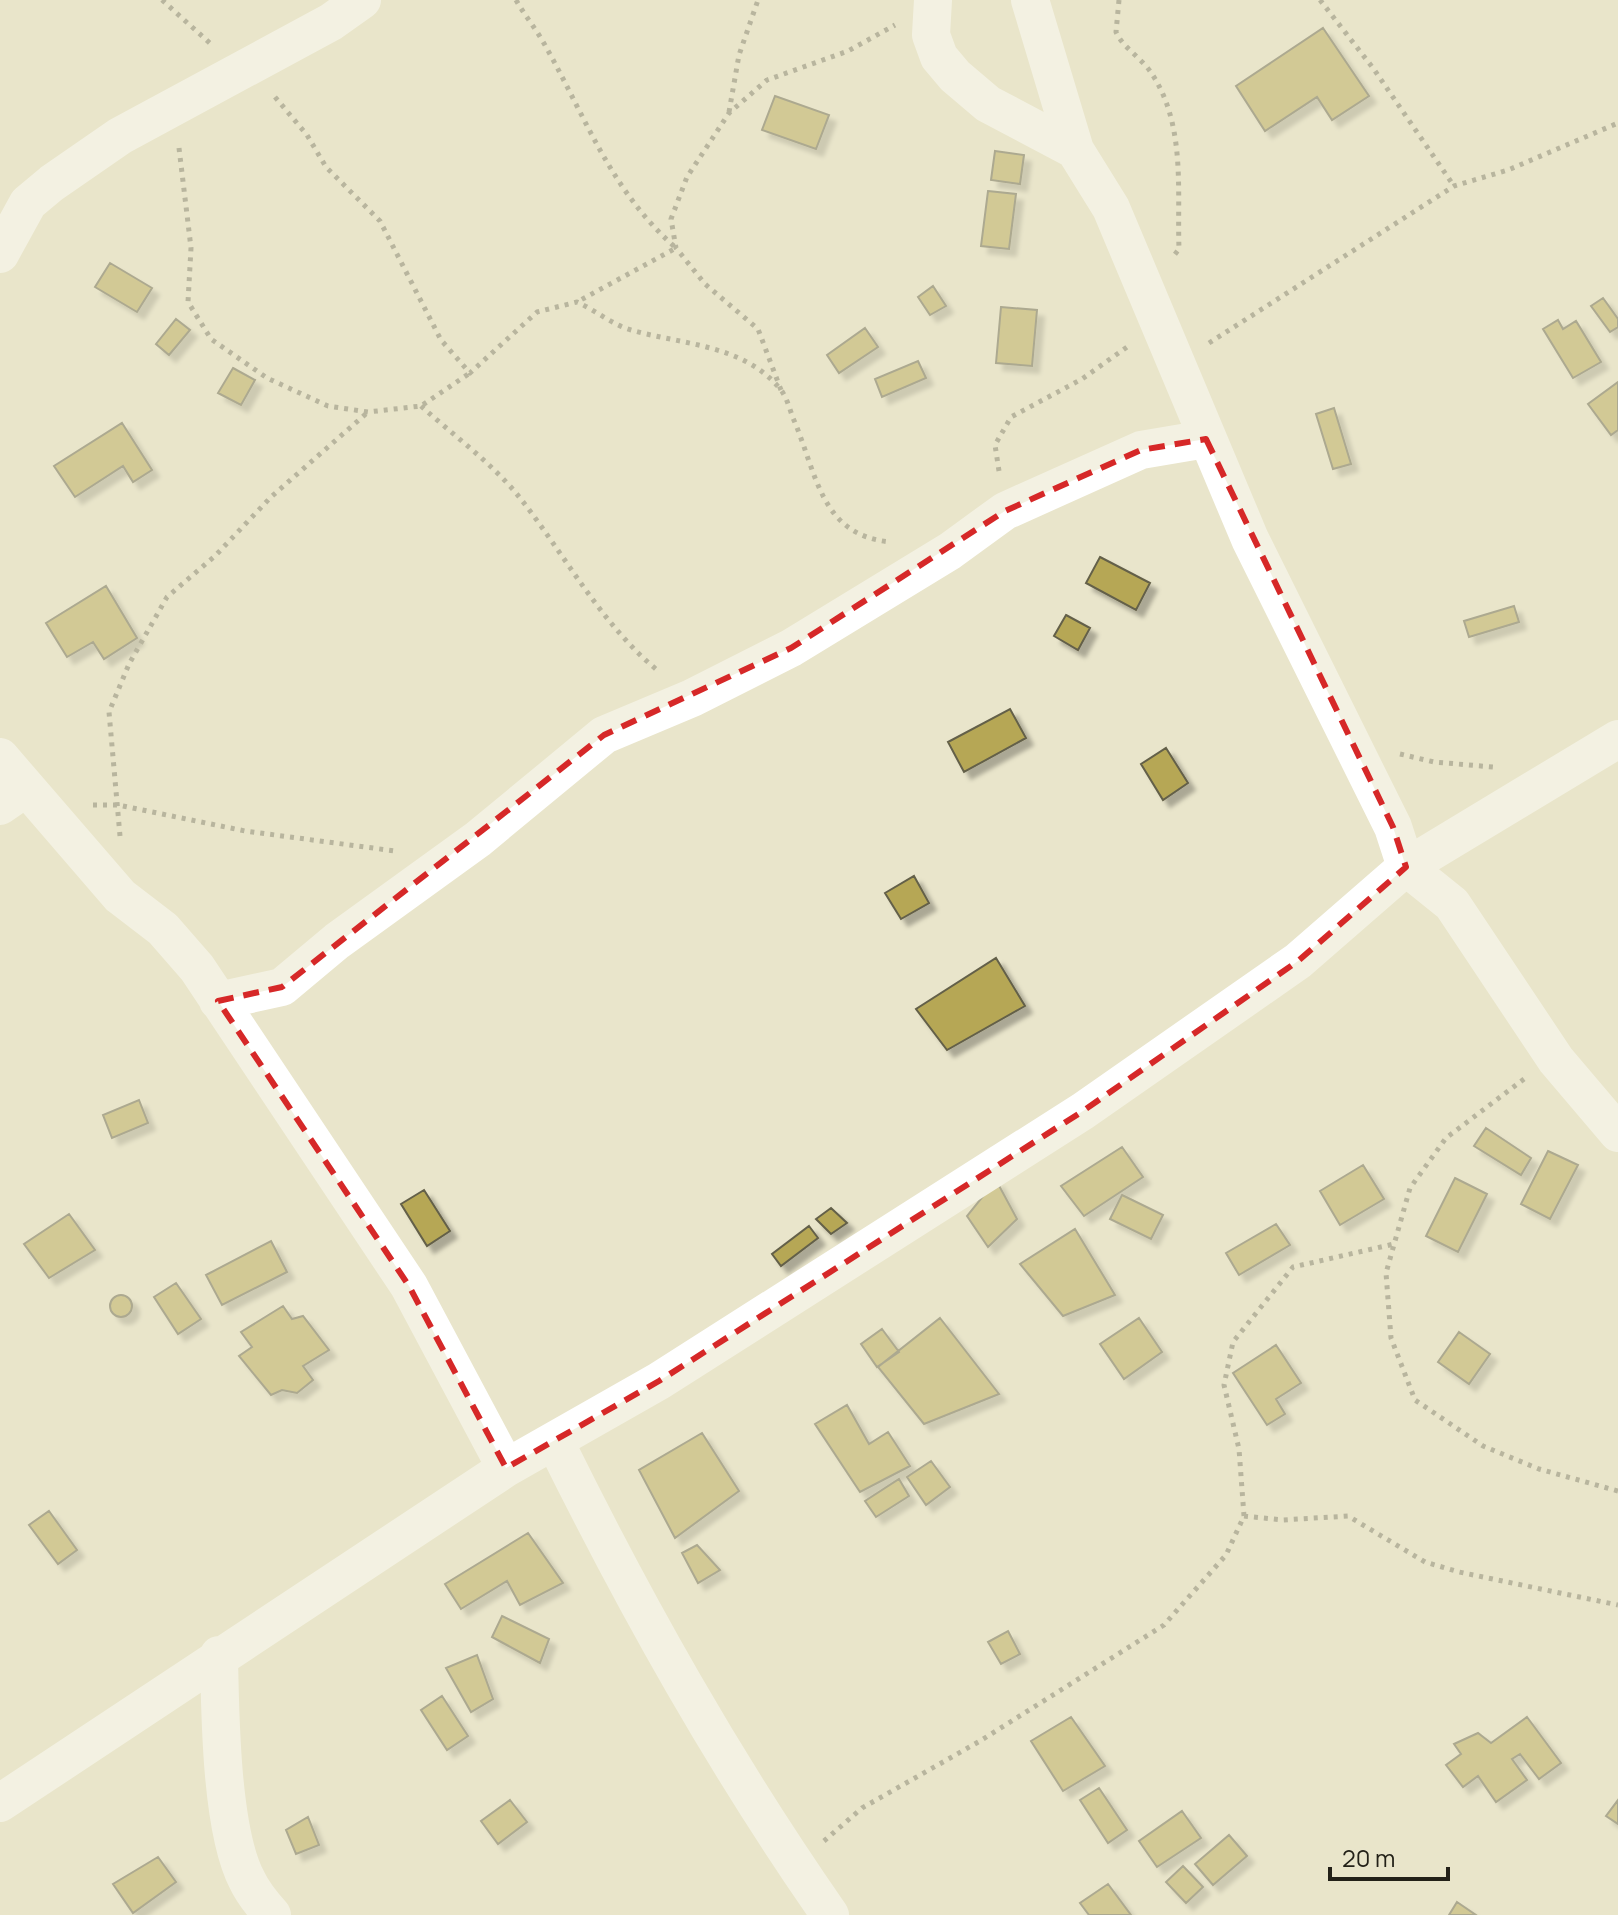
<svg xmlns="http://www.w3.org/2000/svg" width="1618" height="1915" font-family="Manrope,sans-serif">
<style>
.building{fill:#b6a755;stroke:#646049;stroke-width:2;filter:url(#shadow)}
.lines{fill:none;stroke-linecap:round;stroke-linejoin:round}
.path{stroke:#7d7a69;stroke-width:5;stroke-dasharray:4 6;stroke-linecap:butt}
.minor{stroke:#fff;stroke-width:38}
.marked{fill:none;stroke:#d62828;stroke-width:6;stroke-dasharray:16 10;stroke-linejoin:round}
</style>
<defs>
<filter id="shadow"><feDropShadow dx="7" dy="7" stdDeviation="2" flood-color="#0004"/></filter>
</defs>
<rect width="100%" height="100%" fill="#e9e5cb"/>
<path class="building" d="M1323,28L1369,96L1332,120L1317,97L1265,131L1236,86Z
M775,96L829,115L816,149L762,130Z
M995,151L1024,155L1020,184L991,180Z
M988,191L1016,194L1009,249L981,246Z
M110,263L152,288L137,312L95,287Z
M933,286L946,306L930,315L918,297Z
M1603,298L1618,319V327L1610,332L1591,306Z
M1001,307L1037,310L1032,366L996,363Z
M176,319L190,330L169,355L156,344Z
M1558,320L1563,329L1576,321L1601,362L1573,378L1543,329Z
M865,328L878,347L839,373L827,355Z
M918,361L926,378L882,397L875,379Z
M233,368L255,380L241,405L218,393Z
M1618,382V430L1611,435L1588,404Z
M1334,408L1351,464L1333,469L1316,414Z
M122,423L152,470L133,482L123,466L75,497L54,466Z
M1100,557L1150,583L1136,610L1086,583Z
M106,586L137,638L104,659L93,642L67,657L46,623Z
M1514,606L1519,622L1469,637L1464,621Z
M1066,615L1090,628L1078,650L1054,636Z
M1010,709L1026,738L964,772L948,742Z
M1166,748L1188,783L1163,800L1141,764Z
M914,876L929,903L901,919L885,893Z
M996,958L1025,1006L947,1050L916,1009Z
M139,1100L148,1123L112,1138L103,1115Z
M1486,1128L1531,1158L1521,1175L1474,1146Z
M1122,1147L1143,1177L1084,1216L1061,1186Z
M1548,1151L1578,1165L1550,1219L1521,1204Z
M1363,1165L1384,1199L1340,1225L1320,1191Z
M1455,1178L1487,1194L1458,1252L1426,1236Z
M996,1180L1017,1219L988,1247L967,1216Z
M424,1190L450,1231L427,1246L401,1204Z
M1122,1195L1163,1215L1151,1239L1110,1219Z
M831,1208L847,1223L831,1234L816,1219Z
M69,1214L95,1250L49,1278L24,1244Z
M1276,1224L1290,1245L1239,1275L1226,1253Z
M809,1226L818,1238L781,1266L772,1254Z
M1075,1229L1115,1295L1063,1316L1020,1264Z
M271,1241L287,1272L222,1305L206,1275Z
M176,1283L201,1319L178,1334L154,1297Z
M110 1306a11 11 0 1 1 22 0a11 11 0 1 1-22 0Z
M283,1306L292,1319L303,1316L329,1350L303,1366L313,1380L297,1393L282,1390L271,1395L239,1356L252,1347L241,1332Z
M940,1318L999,1394L924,1424L878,1367Z
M1139,1318L1162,1352L1124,1379L1100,1344Z
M882,1329L899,1352L877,1367L861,1344Z
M1459,1332L1490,1354L1469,1384L1438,1362Z
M1276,1345L1301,1383L1276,1399L1285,1414L1267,1425L1233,1373Z
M847,1405L869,1444L888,1432L910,1466L860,1492L815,1424Z
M702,1433L739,1491L675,1538L639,1470Z
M931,1461L950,1487L926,1505L907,1477Z
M899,1479L909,1496L876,1517L865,1501Z
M49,1511L77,1550L58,1564L29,1525Z
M528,1533L563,1583L520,1605L507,1581L461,1609L445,1584Z
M697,1545L720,1570L698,1583L682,1553Z
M502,1616L549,1639L540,1663L492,1637Z
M1008,1631L1020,1654L1001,1664L988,1642Z
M477,1655L493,1699L471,1712L446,1668Z
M442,1696L468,1736L447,1750L421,1710Z
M1071,1717L1105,1766L1063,1791L1031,1741Z
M1527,1717L1561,1763L1539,1779L1520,1754L1512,1759L1527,1780L1496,1802L1478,1776L1463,1787L1446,1765L1461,1754L1454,1744L1478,1733L1491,1743Z
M1099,1788L1127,1830L1108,1843L1080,1800Z
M510,1800L527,1822L498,1844L481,1821Z
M1618,1800V1824L1606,1816Z
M1182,1811L1201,1838L1157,1867L1139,1841Z
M308,1817L319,1845L296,1854L286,1830Z
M1229,1835L1247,1856L1213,1885L1195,1864Z
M158,1857L176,1882L133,1913L113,1884Z
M1183,1866L1203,1887L1186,1903L1166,1882Z
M1108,1884L1131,1915H1089L1080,1903Z
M1457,1902L1476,1915H1449Z"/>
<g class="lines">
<path class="path" d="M162,0L212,45
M516,0C525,16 537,30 546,47C587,120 611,191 676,248L577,302
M1119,0L1116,32C1123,48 1142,58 1152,74C1186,126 1177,191 1179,249L1172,258
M1320,0L1373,68L1454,186
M275,97L307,135L326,167L380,221L441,340L470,373L537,312L577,302C595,310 613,325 631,330C683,345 744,344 781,390C787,398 790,410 793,418C817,473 820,536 891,542
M729,112L739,55L758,0
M179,148L191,248L188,302L211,339L267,378L328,406L368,412L421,406L470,373
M1209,343L1454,186L1508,170L1618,123
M781,390L758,329L705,284L676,248L671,219L687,177L729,113L767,80L848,51L895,25
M421,406C452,434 489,461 516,493C563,551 599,622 657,670
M999,471L995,445L1011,417L1082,379L1127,347
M1400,754L1434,762L1493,767
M93,805H118L245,831L395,851
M120,836L109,712L129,664L167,597L215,556L271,497L368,412
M1524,1079L1446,1138L1410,1188L1386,1273L1391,1338L1415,1400L1483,1446L1539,1469L1618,1491
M1244,1516L1283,1520L1348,1516L1425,1562L1459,1572L1618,1605
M824,1841L862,1808L980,1741L1164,1625L1226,1555L1244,1516L1239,1449L1224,1385L1233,1342L1293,1267L1394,1244"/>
<path class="minor" d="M1030,0L1075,150
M0,254L28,203L52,183L120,136L331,22L362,0
M1618,739L1406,867L1452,904L1556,1060L1618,1133
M0,757L120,896L163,929L197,968L409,1286L506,1468
M0,806L26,788
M218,1001L282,987L337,941L478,839L604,735L692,698L791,648L950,551L1005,511L1141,450L1206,439
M555,1442C637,1608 724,1763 830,1915
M219,1655C220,1713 221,1831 247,1880C253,1893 263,1905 272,1915
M0,1803L506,1468L659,1381L1083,1111L1298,961L1406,867L1393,827L1250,539L1111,208L1075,150L988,104L955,76L939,57L931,35L933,0"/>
</g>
<path d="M0 0H1618V1915H0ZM1206,439L1393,827L1406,867L1298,961L1083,1111L659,1381L506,1468L409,1286L218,1001L282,987L604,735L791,648L1005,511L1141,450Z" fill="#e9e5cb" fill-opacity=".55" fill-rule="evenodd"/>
<path class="marked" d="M1206,439L1393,827L1406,867L1298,961L1083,1111L659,1381L506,1468L409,1286L218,1001L282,987L604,735L791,648L1005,511L1141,450Z"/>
<path d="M1330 1867v12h118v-12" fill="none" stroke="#232118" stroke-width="4"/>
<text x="1342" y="1867" font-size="24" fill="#232118" stroke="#e9e5cb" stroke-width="6" paint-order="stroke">20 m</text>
</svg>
